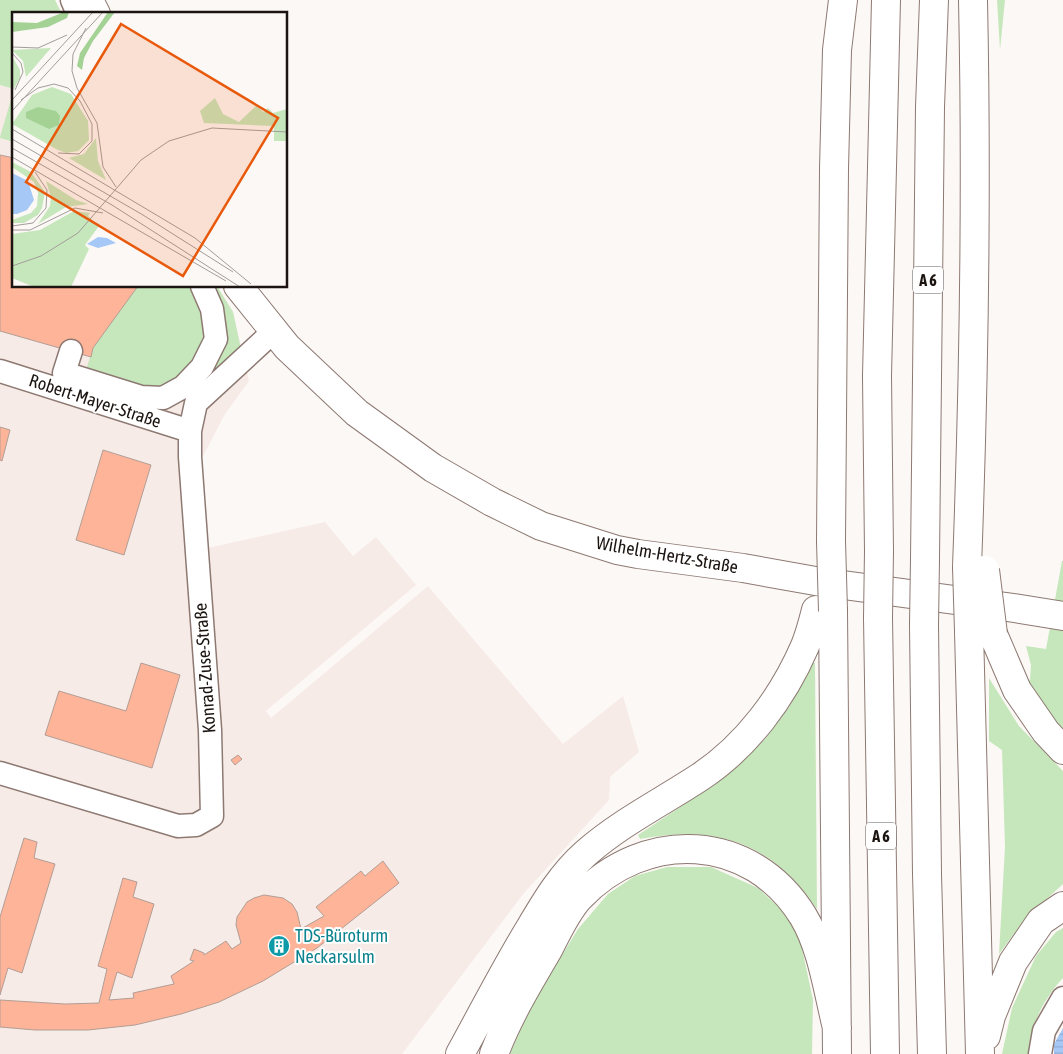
<svg xmlns="http://www.w3.org/2000/svg" width="1063" height="1054" font-family="'Asap Condensed',sans-serif">
<style>
.built{fill:#f7ebe7}
.green{fill:#c6e7bb}
.water{fill:url(#water-rules)}
.building{fill:#feb498;stroke:#b29d95}
.lines{fill:none;stroke-linecap:round;stroke-linejoin:round}
.minor-casing{stroke:#8d7972;stroke-width:25}
.major-casing{stroke:#8d7972;stroke-width:30}
.highway-casing{stroke:#8d7972;stroke-width:30}
.minor{stroke:#fff;stroke-width:22}
.major{stroke:#fff;stroke-width:28}
.highway{stroke:#fff;stroke-width:28}
.highway-bridge-casing{stroke:#8d7972;stroke-width:30;stroke-linecap:butt}
.highway-bridge{stroke:#fff;stroke-width:28}
.labels{text-anchor:middle;stroke-width:4;stroke-linejoin:round;paint-order:stroke}
.shield{fill:#fff;stroke:#5f5a58;stroke-width:1}
.shield-label{font-size:16px;font-weight:bold;fill:#1b1411}
.street-label{font-size:18px;fill:#1b1411;stroke:#fff}
.culture-label{font-size:18px;fill:#0d838f;stroke:#fff;text-anchor:start}
.inset-road{fill:none;stroke:#a29d9a;stroke-width:1}
.view{fill:#e8590c;fill-opacity:0.15;stroke:#e8590c;stroke-width:2.5}
.inset-edge{fill:none;stroke:#1b1411;stroke-width:2.5}
</style>
<defs>
<pattern id="water-rules" width="6" height="5" patternUnits="userSpaceOnUse" patternTransform="scale(1.25)"><rect width="6" height="5" fill="#a5c8f7"/><path d="M0 2.5h6" fill="none" stroke="#8dabd3"/></pattern>
</defs>
<rect width="100%" height="100%" fill="#fcf8f6"/>
<path class="built" d="M0,0H55L62,14H14V286H217L233,312L249,381L225,414L201,460L203,549L325,522L353,556L376,537L416,585L266,711L271,718L428,586L563,744L623,696L639,752L610,777L609,800L524,893L402,1054H0Z"/>
<path class="green" d="M0,0H55L62,14H14V89L0,85Z
M997,0H1005L1000,50Z
M14,89V142L0,138V137Z
M138,286H217L233,312L241,349L196,403L86,370L93,348Z
M1062,561H1063V731L1025,682L1030,680L1031,665L1026,646L1046,649Z
M812,663H815L817,909C772,843 718,824 640,839L638,835L721,780L746,758L766,738L789,707Z
M989,678L1019,726L1063,771V884L1024,920L999,954L1005,847L1002,750L989,741Z
M667,867H711L758,888L785,913L800,939L813,1000L812,1054H510L529,1009L578,929L608,894L635,876Z
M1063,928V978C1044,998 1030,1026 1028,1054H1002L1012,1008L1036,956L1056,932Z"/>
<path class="water" d="M1063,1028V1054H1054V1044Z"/>
<path class="building" d="M0,155L14,158V286H138L93,348L91,357L0,331Z
M0,427L10,430L2,461L0,460Z
M103,450L151,465L124,555L76,540Z
M141,663L180,675L152,768L45,735L59,691L126,711Z
M238,755L242,759L235,765L231,760Z
M24,838L37,842L34,858L55,864L22,973L8,968L0,995V917Z
M383,861L399,883L317,948L263,981L219,1002L181,1014L135,1025L88,1030H35L0,1027V1000L65,1004L99,1003L107,969L98,966L123,878L137,882L133,897L154,904L132,978L117,972L109,1000L134,998L133,993L174,984L171,976L194,961L190,960L194,949L204,953V955L226,941L232,949L241,943L236,925L237,917L247,902L254,898L264,895L283,898L292,904L297,912L301,929L324,916L316,907L361,871L365,876Z"/>
<g class="lines">
<g class="minor-casing">
<path id="minor" d="M72,0L78,14
M71,351L64,373L141,397L163,398L183,387L202,367L216,339L212,309L202,286
M0,371L190,431
M0,773L178,826L196,825L212,816L210,730L190,457V431L196,403L273,332
M1040,1054L1044,1031L1063,998"/>
</g>
<g class="major-casing">
<path id="major" d="M89,0L96,14
M238,286L287,347L357,413L433,468L492,502L541,526L617,550L638,554L743,568L821,582L1014,608L1063,616"/>
</g>
<g class="highway-casing">
<path id="highway" d="M831,541L834,169L837,50L843,0
M879,551L877,376L886,0
M925,559L930,107L934,0
M967,567C974,379 977,189 973,0
M833,611L837,1054
M878,618L885,1054
M924,625L927,874L932,1054
M969,631L980,1054
M993,634L1017,690L1046,732L1063,750
M986,1036L991,1016L1013,962L1041,921L1063,906
M460,1054C483,1012 505,969 530,928C546,901 562,874 586,853C620,823 662,802 700,777C747,746 783,697 805,646C810,634 813,622 816,610
M494,1054C508,1017 528,984 548,950C557,933 566,912 579,898C645,828 751,832 803,916C822,947 828,992 837,1028"/>
</g>
<use href="#minor" class="minor"/>
<use href="#major" class="major"/>
<use href="#highway" class="highway"/>
<g class="highway-bridge-casing">
<path id="highway-bridge" d="M831,541L833,611
M967,567L969,631
M985,570L993,634
M878,618L879,551
M924,625L925,559"/>
</g>
<use href="#highway-bridge" class="highway-bridge"/>
</g>
<defs>
<g id="building-disc" transform="scale(1.125)"><circle r="9.5" fill="#0f9aa8" stroke="#fff"/><path d="M-4-6H4V6H1V3H-1V6H-4ZM-2.5-4.3h1.7v1.8h-1.7ZM.8-4.3h1.7v1.8H.8ZM-2.5-1h1.7V.8h-1.7ZM.8-1h1.7V.8H.8Z" fill="#fff"/></g>
</defs>
<g fill-rule="evenodd">
<use href="#building-disc" x="279" y="946"/>
</g>
<g class="labels">
<g class="shield">
<rect x="913" y="266.5" width="30" height="27" rx="4"/>
<rect x="866" y="822.5" width="30" height="27" rx="4"/>
</g>
<g class="shield-label">
<text x="928" y="286">A 6</text>
<text x="881" y="842">A 6</text>
</g>
<g class="street-label">
<text transform="translate(95 401) rotate(18)" y="6">Robert-Mayer-Straße</text>
<text transform="translate(667 555) rotate(10)" y="6">Wilhelm-Hertz-Straße</text>
<text transform="translate(205 668) rotate(-94)" y="6">Konrad-Zuse-Straße</text>
</g>
<g class="culture-label">
<text x="295" y="942">TDS-Büroturm<tspan x="295" dy="21">Neckarsulm</tspan></text>
</g>
</g>
<g transform="translate(12 12)">
<rect width="275" height="275" fill="#fcf8f6"/>
<path d="M39,36L14,65L11,49L0,38ZM0,44L8,58V66L0,80ZM40,75L59,82L76,109L77,128L66,139L54,141L44,137L0,112L20,83ZM203,86L211,102L227,110L245,93L251,100L256,96L261,101L275,97V129H262V114L192,111L188,99ZM84,126L86,149L94,168L57,146L72,142ZM0,150L19,160L33,180L30,196L26,203L12,211H0V208L19,201L25,194L26,181L22,170L0,155ZM34,169L64,188L76,192L54,195L26,212L38,194L39,185ZM62,199L78,201L76,204L87,214L73,233L77,237L59,275H22L0,266V222L28,218Z" fill="#c6e7bb"/>
<path d="M52,0H57L55,6L36,15L0,20V10L25,11ZM96,0H103L81,29L72,46L70,58L65,54L68,41ZM26,95L44,99L48,104L47,113L37,117L14,106V100Z" fill="#a4d295"/>
<path d="M0,161L16,169L22,188L15,198L5,202H0ZM86,225L95,226L104,231L86,236L75,232Z" fill="#a5c8f7"/>
<path class="inset-road" d="M74,16L61,42L60,59L65,76L85,111L91,155L104,175M0,35L26,36L55,23M0,41L9,51L11,60L3,78M0,88L81,0M9,88L26,76L42,72L56,76L68,89L80,112V129L67,142L46,141M0,99L91,0M0,117L183,226L239,272M0,127L131,203L221,260M0,136L100,193L228,275M0,145L214,269M0,214L21,211L34,196L35,178L23,160M0,218H18L63,196L91,201M0,254L29,244L66,221L129,148L157,129L200,116L275,120"/>
<path class="view" d="M109,12L266,106L171,264L14,170Z"/>
<rect width="275" height="275" class="inset-edge"/>
</g>
</svg>
